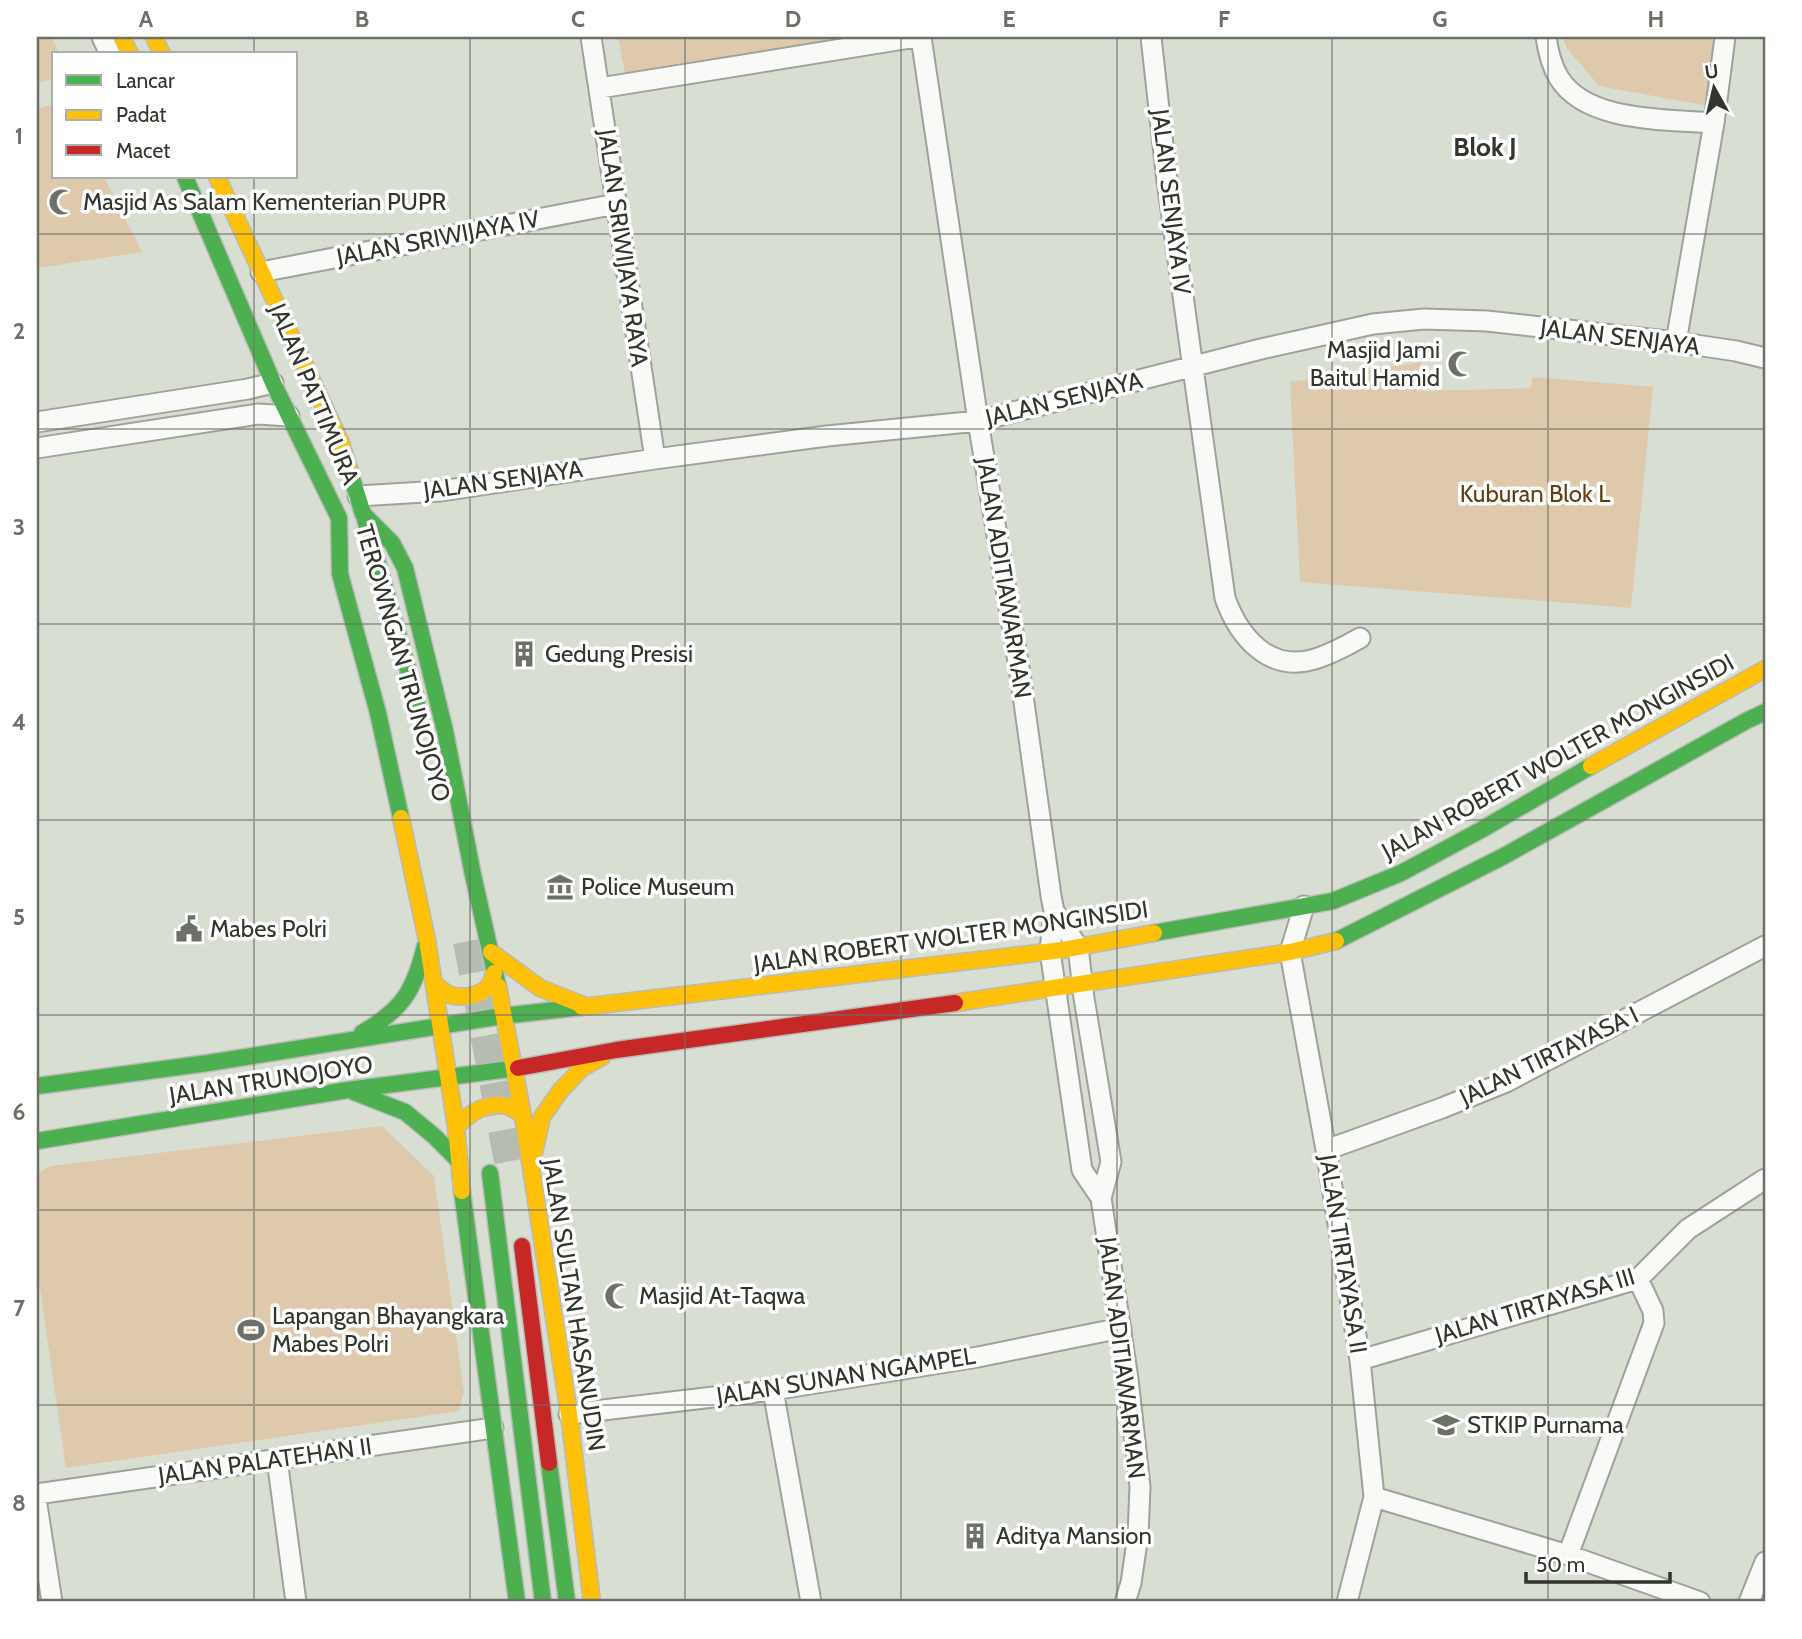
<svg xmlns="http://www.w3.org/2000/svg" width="1802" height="1639" font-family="Cabin,sans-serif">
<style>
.green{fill:#dec9ad}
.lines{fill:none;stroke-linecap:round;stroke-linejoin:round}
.primary-tunnel{stroke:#b7bcb2;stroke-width:32;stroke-dasharray:32 16;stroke-linecap:butt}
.street-casing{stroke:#9ea299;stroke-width:23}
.fast-casing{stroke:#b9bcb6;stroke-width:19}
.slow-casing{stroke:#b9bcb6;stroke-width:19}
.jam-casing{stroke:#b9bcb6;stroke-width:19}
.street{stroke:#f9faf8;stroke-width:19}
.fast{stroke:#4caf50;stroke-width:16}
.slow{stroke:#ffc107;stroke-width:16}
.jam{stroke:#c62828;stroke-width:16}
.grid{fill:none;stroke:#6c7066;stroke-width:2;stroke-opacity:0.55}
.labels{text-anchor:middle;stroke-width:7;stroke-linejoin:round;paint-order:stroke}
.poi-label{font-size:24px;fill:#31352c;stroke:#fff;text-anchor:start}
.street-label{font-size:24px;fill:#31352c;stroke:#fff}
.park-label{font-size:24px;fill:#613d14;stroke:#fff}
.neighbourhood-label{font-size:26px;font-weight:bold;fill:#31352c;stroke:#fff}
.neatline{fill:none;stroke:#6c7066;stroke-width:2.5}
.grid-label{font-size:23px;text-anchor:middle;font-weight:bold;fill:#6c7066}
</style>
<rect width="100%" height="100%" fill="#d9ded3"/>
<path class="green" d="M37,37H51L60,54H54L53,79L37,83Z
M618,37H879L625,73Z
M1563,37H1713L1708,106L1599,86L1566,47Z
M54,104V177H104L142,252L37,268V109Z
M1421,362L1424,391L1531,388L1533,377L1653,387L1631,608L1300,582L1290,382Z
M382,1126L434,1176L464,1392L459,1411L66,1468L37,1268V1174L50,1166Z"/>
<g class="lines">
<path class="primary-tunnel" d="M469,941L512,1172"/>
<g class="street-casing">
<path id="street" d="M102,37L110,54
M591,37L655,459
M921,37L978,421L1020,674L1051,896L1054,911L1078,947L1084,998L1111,1162L1101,1198L1128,1379L1140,1487L1138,1535L1131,1583L1125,1602
M1151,37L1167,181L1225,598C1239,637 1269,673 1315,659C1331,654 1346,646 1360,638
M1546,37C1548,51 1551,65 1559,78C1587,123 1667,119 1714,123
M600,88L916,37
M261,272L616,204
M1676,342L1714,123L1725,37
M37,422L248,389L273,383
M37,448L258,414L289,416
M358,496L441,491L655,459L827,436L978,421L1261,349L1373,324L1424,319L1487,321L1676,342L1736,351L1765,358
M1304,906L1290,952L1326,1150L1360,1360L1374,1497L1347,1602
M1054,911L1050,951L1082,1170L1101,1198
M1326,1150L1442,1108L1506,1082L1765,946
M1360,1360L1638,1279L1688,1229L1765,1179
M773,1390L811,1602
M569,1414L773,1390L978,1357L1121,1328
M277,1459L296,1602
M37,1494L493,1428
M1374,1497L1568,1555L1700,1602
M37,1505L52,1602
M1568,1555L1654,1323L1653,1311L1638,1279
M1749,1602L1765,1562"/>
</g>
<g class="fast-casing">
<path id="fast" d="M185,177L274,385L339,518L340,574L378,713L401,818
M349,469L363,514L392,543L405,568L445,731L473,875L498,986
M365,519L417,701
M1154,933L1333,901L1401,873L1481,830L1591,766
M1336,941L1504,856L1746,721L1765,712
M362,1033C403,1009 414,991 425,946
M37,1086L208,1063L502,1016L582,1007
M354,1092L405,1112L434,1136L459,1161
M37,1141L348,1090L518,1068
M490,1173L543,1602
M462,1191L517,1602
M549,1463L567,1602"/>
</g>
<g class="slow-casing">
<path id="slow" d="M122,37L130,54
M154,37L162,54
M217,177L341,443L349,469
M1591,766L1765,669
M401,818L427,940L456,1127L462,1191
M491,952L540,988L583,1005
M434,983C438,987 442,991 448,994C460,999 482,997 490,984C492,981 493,977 494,973
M498,986L523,1116L569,1414L592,1602
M955,1003L1290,952L1336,941
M582,1007L1062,950L1154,933
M456,1127C474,1108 501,1094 523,1116
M534,1153L542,1117L561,1090L582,1068L602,1057"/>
</g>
<g class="jam-casing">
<path id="jam" d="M518,1068L616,1050L955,1003
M522,1246L549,1463"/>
</g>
<use href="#street" class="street"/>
<use href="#fast" class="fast"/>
<use href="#slow" class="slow"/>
<use href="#jam" class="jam"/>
</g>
<path class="grid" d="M254,37V54M470,37V1602M685,37V1602M901,37V1602M1117,37V1602M1332,37V1602M1548,37V1602M254,177V1602M37,234H1765M37,429H1765M37,624H1765M37,820H1765M37,1015H1765M37,1210H1765M37,1405H1765"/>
<defs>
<g id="mosque-bare" transform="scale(2.1)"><path d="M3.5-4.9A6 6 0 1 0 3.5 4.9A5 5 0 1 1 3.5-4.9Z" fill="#6c7066" stroke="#fff" stroke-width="2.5" paint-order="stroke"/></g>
<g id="building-bare" transform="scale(2.1)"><path d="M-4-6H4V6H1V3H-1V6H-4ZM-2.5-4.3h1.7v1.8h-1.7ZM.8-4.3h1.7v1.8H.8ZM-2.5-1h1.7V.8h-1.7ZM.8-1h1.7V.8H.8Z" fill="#6c7066" stroke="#fff" stroke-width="2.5" paint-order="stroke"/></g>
<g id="museum-bare" transform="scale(2.1)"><path d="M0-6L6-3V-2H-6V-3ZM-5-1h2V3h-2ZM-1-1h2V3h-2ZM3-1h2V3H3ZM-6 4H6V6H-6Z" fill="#6c7066" stroke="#fff" stroke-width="2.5" paint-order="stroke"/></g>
<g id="civic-bare" transform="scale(2.1)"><path d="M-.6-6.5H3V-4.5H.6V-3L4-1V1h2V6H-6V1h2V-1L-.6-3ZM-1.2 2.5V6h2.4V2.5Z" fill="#6c7066" stroke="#fff" stroke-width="2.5" paint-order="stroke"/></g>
<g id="stadium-bare" transform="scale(2.1)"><path d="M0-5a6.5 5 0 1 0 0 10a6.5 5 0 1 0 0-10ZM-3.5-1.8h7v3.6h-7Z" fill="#6c7066" stroke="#fff" stroke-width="2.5" paint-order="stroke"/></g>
<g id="university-bare" transform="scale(2.1)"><path d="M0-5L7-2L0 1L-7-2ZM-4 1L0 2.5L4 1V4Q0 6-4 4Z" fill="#6c7066" stroke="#fff" stroke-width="2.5" paint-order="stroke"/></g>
</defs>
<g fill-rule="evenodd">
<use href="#mosque-bare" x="62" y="202"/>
<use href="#mosque-bare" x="1461" y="364"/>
<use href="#building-bare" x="524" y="654"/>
<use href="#museum-bare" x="560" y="887"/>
<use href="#civic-bare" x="189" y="929"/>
<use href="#mosque-bare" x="618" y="1296"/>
<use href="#stadium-bare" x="251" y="1330"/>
<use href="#university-bare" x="1446" y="1425"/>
<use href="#building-bare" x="975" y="1536"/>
</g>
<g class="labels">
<g class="poi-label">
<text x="83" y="210">Masjid As Salam Kementerian PUPR</text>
<text x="1440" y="358" text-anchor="end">Masjid Jami<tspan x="1440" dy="28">Baitul Hamid</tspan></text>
<text x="545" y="662">Gedung Presisi</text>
<text x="581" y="895">Police Museum</text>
<text x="210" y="937">Mabes Polri</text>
<text x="639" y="1304">Masjid At-Taqwa</text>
<text x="272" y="1324">Lapangan Bhayangkara<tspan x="272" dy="28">Mabes Polri</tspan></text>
<text x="1467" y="1433">STKIP Purnama</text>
<text x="996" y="1544">Aditya Mansion</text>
</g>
<g class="street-label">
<text transform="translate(1171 202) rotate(83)" y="8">JALAN SENJAYA IV</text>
<text transform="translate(438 238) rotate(-11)" y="8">JALAN SRIWIJAYA IV</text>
<text transform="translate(623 248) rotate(82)" y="8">JALAN SRIWIJAYA RAYA</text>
<text transform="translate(1620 337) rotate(7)" y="8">JALAN SENJAYA</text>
<text transform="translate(314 394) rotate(67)" y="8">JALAN PATTIMURA</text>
<text transform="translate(1064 399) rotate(-14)" y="8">JALAN SENJAYA</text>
<text transform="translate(503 480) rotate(-8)" y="8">JALAN SENJAYA</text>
<text transform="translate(1004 578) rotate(81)" y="8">JALAN ADITIAWARMAN</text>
<text transform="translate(403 663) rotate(74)" y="8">TEROWNGAN TRUNOJOYO</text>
<text transform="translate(1558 757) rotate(-29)" y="8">JALAN ROBERT WOLTER MONGINSIDI</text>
<text transform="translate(951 937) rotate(-8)" y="8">JALAN ROBERT WOLTER MONGINSIDI</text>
<text transform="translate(1549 1056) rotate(-26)" y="8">JALAN TIRTAYASA I</text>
<text transform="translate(271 1080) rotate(-9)" y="8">JALAN TRUNOJOYO</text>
<text transform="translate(1343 1254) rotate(81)" y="8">JALAN TIRTAYASA II</text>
<text transform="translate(574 1305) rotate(81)" y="8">JALAN SULTAN HASANUDIN</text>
<text transform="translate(1535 1306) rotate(-17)" y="8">JALAN TIRTAYASA III</text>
<text transform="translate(1122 1358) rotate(83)" y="8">JALAN ADITIAWARMAN</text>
<text transform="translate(846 1376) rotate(-9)" y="8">JALAN SUNAN NGAMPEL</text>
<text transform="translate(265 1461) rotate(-8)" y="8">JALAN PALATEHAN II</text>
</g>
<g class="park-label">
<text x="1535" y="502">Kuburan Blok L</text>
</g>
<g class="neighbourhood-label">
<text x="1485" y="156">Blok J</text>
</g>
</g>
<rect width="1802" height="1639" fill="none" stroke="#ffffff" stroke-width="77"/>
<rect x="52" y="52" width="245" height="126" fill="#ffffff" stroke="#adaeab" stroke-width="2"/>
<rect x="66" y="75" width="35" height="10" fill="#4caf50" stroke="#adaeab" stroke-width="2"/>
<text x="116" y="88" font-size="21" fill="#31352c">Lancar</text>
<rect x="66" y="110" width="35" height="10" fill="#ffc107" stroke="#adaeab" stroke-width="2"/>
<text x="116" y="122" font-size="21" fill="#31352c">Padat</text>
<rect x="66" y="145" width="35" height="10" fill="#c62828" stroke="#adaeab" stroke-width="2"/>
<text x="116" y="158" font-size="21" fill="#31352c">Macet</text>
<g transform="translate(1714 88) rotate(352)" stroke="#ffffff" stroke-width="5" paint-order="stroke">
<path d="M0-5L12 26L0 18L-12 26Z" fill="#31352c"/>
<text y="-10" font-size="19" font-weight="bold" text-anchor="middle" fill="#31352c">U</text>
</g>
<path d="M1526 1572v10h144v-10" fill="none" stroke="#31352c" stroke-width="3.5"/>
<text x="1536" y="1572" font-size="21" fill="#31352c" stroke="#ffffff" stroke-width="5" paint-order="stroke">50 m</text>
<rect x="38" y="38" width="1726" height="1562" class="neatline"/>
<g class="grid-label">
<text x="146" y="27">A</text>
<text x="362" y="27">B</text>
<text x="578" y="27">C</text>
<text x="793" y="27">D</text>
<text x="1009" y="27">E</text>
<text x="1224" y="27">F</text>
<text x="1440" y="27">G</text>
<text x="1656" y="27">H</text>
<text x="19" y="144">1</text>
<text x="19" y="339">2</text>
<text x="19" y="535">3</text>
<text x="19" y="730">4</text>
<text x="19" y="925">5</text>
<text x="19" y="1120">6</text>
<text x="19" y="1316">7</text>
<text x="19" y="1511">8</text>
</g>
</svg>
